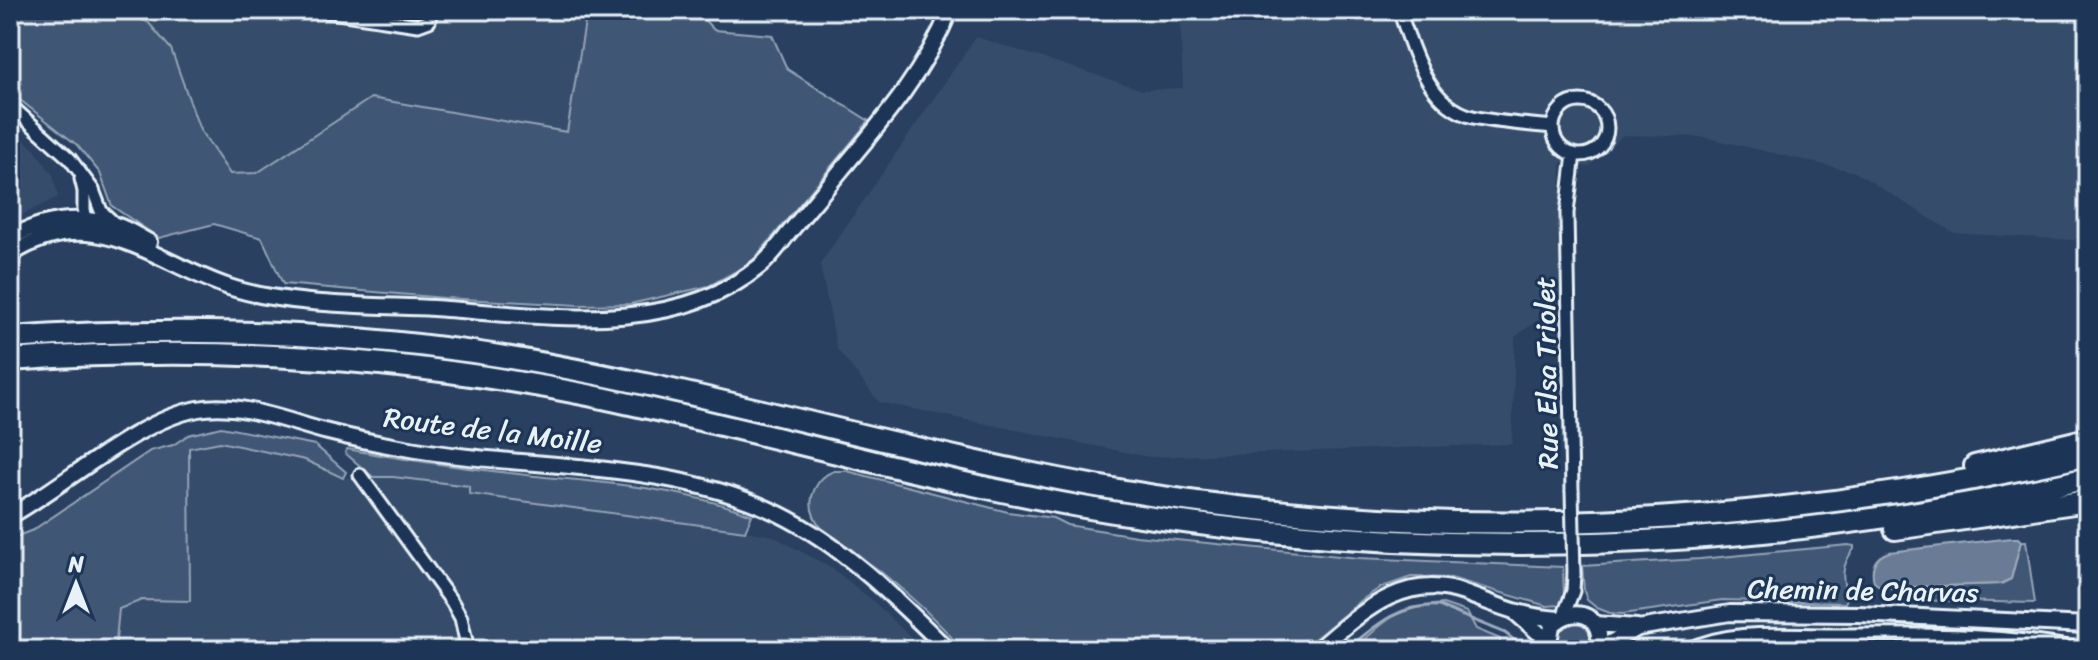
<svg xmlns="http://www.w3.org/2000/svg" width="2098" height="660" font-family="Sriracha,sans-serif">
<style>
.built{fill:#364d6b}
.green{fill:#415774;stroke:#94a4b6;stroke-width:2}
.water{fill:#6b7c95;stroke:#9dabbd;stroke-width:2}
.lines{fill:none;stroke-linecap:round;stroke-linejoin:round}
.stream{stroke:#9dabbd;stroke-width:3}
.minor-casing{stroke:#e8f1f8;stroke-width:17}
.tertiary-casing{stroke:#e8f1f8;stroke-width:20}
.motorway-casing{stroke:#e8f1f8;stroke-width:26}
.minor{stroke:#1d3557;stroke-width:11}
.tertiary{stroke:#1d3557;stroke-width:14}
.motorway{stroke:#1d3557;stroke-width:20}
.minor-bridge-casing{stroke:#e8f1f8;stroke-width:17;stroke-linecap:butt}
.minor-bridge{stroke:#1d3557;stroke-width:11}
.labels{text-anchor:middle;stroke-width:6;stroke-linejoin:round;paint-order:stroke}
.street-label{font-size:28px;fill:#e8f1f8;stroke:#1d3557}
</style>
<rect width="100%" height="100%" fill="#294061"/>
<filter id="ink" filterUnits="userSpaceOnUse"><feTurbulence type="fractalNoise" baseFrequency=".0125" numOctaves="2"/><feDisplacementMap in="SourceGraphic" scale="16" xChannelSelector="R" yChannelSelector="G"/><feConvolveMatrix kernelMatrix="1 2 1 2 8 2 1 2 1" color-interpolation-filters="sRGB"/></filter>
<g filter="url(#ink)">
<path class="built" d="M113,10H587L568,132L371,98L257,174H230L200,130L171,49L148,22Z
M1180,10H2088V229L2074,240L1954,233L1855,172L1704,137L1623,135L1589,167L1561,162L1558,305L1515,337L1512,444L1149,457L879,402L837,349L820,264L976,37L1143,90L1183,88Z
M10,127L35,150L53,175L58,197L10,221Z
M220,442L305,460L343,478L393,477L470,486V494L718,526L773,536L833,569L872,600L924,650H115L118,609L142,600L190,601L189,448Z"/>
<path class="green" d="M10,10H113L148,22L171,49L200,130L230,174L257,173L371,98L567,132L587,10H695L714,30L772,35L787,69L869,121L751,263L709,286L630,304L578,305L444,298L283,284L262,238L214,224L159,238L112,206L100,173L77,145L10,92Z
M221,427L315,445L346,472L343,478L305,460L220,442L189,448L190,601L142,600L119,609L115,650H10V539L33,530L150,451L173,445L188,435Z
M347,449C410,461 472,469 535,476C609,483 683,488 752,515L745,531L469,494V486L393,477H373L345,453Z
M834,471H847L1008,512L1053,518L1067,525L1136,536L1359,558L1563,567L1564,595L1560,605L1547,606L1451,578L1411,577L1380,588L1363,599L1301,650H963C939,622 910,595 881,572C860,555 825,542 814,516C806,498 817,477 834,471Z
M2021,541H2026L2035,603L1908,600L1907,587L2001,584L2011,579Z
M1848,545L1854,546V549C1840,567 1842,578 1847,599L1845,603L1722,600L1623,614L1610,613L1597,608L1587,600L1584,591L1582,566L1700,559Z
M1443,604L1467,612L1476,629L1500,639V650H1353C1388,619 1394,608 1443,604Z
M1579,622C1592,629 1594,636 1590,650H1560C1552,633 1562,623 1579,622Z
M1859,640L1988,642L2054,650H1851Z
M1742,641L1842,643L1845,647L1844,650H1695L1704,646Z"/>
<path class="water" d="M2012,538H2018L2021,541L2011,579L2000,584L1882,588L1874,582C1870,567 1874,557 1889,552Z"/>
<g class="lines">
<path class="stream" d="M1346,650C1375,626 1399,603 1439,606L1505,633L1527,650"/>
<g class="minor-casing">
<path id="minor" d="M318,10L418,25L429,21L431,10
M1399,10C1413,49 1426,105 1473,117C1499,123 1527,124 1553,127
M1553 128a27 27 0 1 1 54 0a27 27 0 1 1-54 0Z
M10,105L70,159L93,190L101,211L116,225
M81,179L84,191V225
M360,475L452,602L461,618L468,650
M1572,491L1567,213L1574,154
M1563,617L1573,591L1574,574
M1687,650C1728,629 1782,635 1827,635C1912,634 2000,633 2084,650"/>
</g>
<g class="tertiary-casing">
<path id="tertiary" d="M10,238C42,220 78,215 115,225C126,228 138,236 149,242
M10,255C94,200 151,261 229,287C286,306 372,305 433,308C538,315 673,339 760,266C771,257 779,245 788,234C806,212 824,191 842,169C884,119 925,71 950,10
M10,516C66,485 137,420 198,409C240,401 288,422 328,432C352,438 375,443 399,447C525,471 661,457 779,514C844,546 897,600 948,650
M1517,614L1549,642
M1595,624L1637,627
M1599,649L1638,628L1730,613L1858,614L2088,625
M1317,650C1360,614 1403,571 1464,593C1500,606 1519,616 1559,619
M1551,650L1549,642L1552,626C1576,602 1606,617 1598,650"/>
</g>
<g class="motorway-casing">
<path id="motorway" d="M10,338C164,327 320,330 473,352C690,384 898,452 1113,489C1437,545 1769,529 2088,455
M10,360C203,345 398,357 588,395C763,431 936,483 1113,512C1437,563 1769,554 2088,478
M1975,466L2088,439
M1895,529L2088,501"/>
</g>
<use href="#minor" class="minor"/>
<use href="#tertiary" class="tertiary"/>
<use href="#motorway" class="motorway"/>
<g class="minor-bridge-casing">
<path id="minor-bridge" d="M1572,491L1574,574"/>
</g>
<use href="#minor-bridge" class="minor-bridge"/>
</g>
</g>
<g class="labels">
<g class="street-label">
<text transform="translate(1546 373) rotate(-91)" y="10">Rue Elsa Triolet</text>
<text transform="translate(493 430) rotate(7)" y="10">Route de la Moille</text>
<text transform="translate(1863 590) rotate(1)" y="10">Chemin de Charvas</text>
</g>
</g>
<rect width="2098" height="660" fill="none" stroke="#1d3557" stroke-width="40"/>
<rect x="20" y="20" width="2058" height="620" fill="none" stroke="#e8f1f8" stroke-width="3" filter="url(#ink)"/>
<g transform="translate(76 584)" stroke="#1d3557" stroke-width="6" paint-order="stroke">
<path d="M0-6L14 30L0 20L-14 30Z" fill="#e8f1f8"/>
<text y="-12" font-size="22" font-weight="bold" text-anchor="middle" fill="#e8f1f8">N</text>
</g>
</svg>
